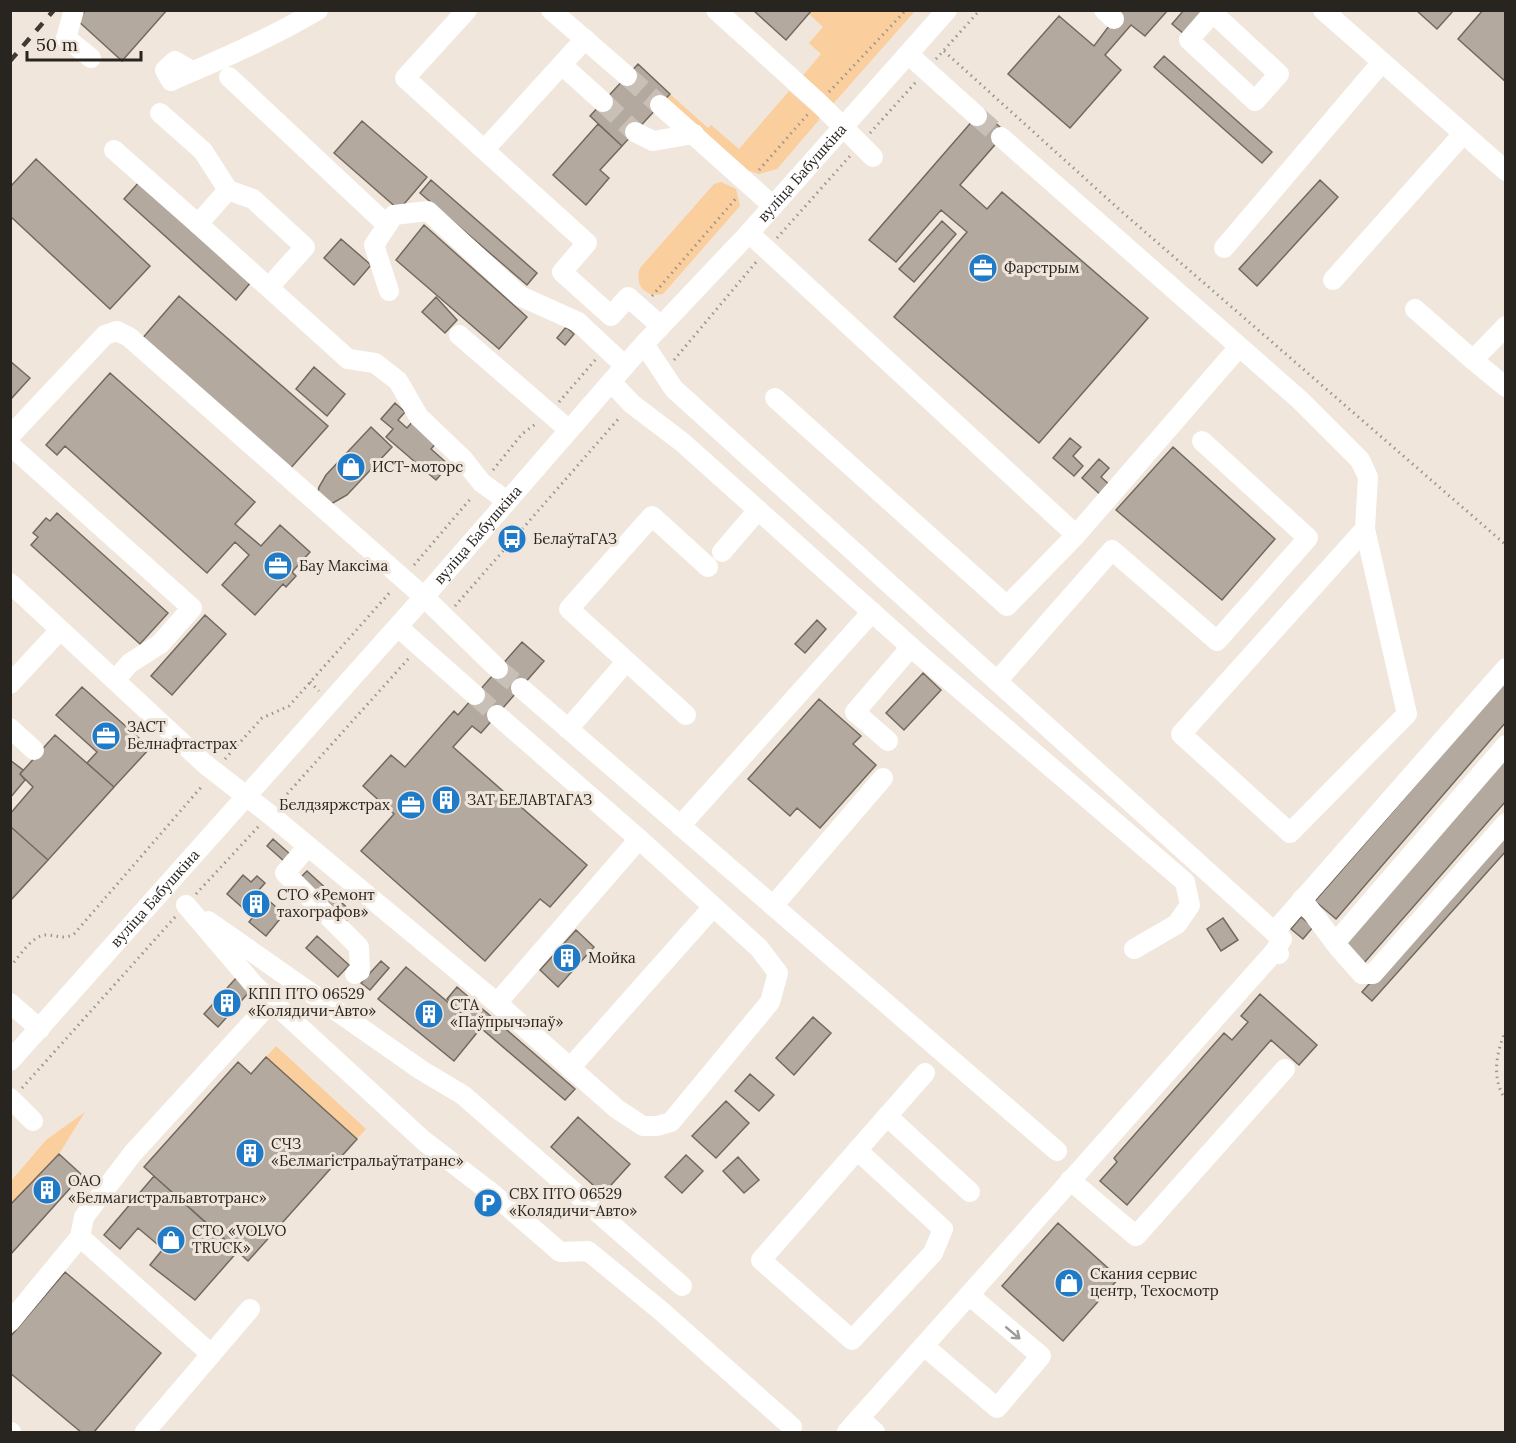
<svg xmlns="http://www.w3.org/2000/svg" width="1516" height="1443" font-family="Lora,serif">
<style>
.green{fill:#facf9d}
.building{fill:#b3a99f;stroke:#72695f;stroke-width:1.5}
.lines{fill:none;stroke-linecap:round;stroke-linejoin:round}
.minor-tunnel{stroke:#c8bfb6;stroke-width:20;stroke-dasharray:20 10;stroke-linecap:butt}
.path{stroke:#9d968e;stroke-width:3;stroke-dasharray:1.5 4.5;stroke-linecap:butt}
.minor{stroke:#fff;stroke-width:20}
.rail{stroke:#3f3a35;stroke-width:4.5;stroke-dasharray:10 10;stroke-linecap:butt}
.oneway{stroke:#9e9c9b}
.labels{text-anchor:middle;stroke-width:6;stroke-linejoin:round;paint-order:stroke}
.street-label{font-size:15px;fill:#282420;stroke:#f0e6db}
.poi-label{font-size:15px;fill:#282420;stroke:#f0e6db;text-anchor:start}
</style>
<rect width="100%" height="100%" fill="#f0e6db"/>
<path class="green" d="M849,10L915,11L833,104L800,79L821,54L809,43L823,27L809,14L812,11Z
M789,91L819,117V120L777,169L759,174L743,169L665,99L670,94L708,128L711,125L739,149Z
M721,182L736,189L740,206L663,294C645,298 634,285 640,268L714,184Z
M276,1046L366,1129L357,1139L266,1057Z
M85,1112L59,1154L11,1206V1181L46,1140Z"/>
<path class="building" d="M86,10H167L122,61L77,20Z
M753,10H812L786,40Z
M1121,10H1168L1145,36L1131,25L1105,55L1121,70L1070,128L1008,74L1059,16L1094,46Z
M1184,10H1203L1184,34L1172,24Z
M1416,10H1454L1437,29Z
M1483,10H1506V82L1458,39Z
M1164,56L1272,152L1262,163L1154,67Z
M638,64L670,94L622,146L590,116Z
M981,111L1006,132L960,185L987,209L1002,192L1148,318L1039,443L894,317L967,232L941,210L896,262L869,240Z
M362,121L427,177L399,210L334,153Z
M598,124L622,146L600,170L609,178L586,205L553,175Z
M36,159L150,266L110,309L10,216V187Z
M431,180L537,273L527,285L420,193Z
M1320,180L1338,197L1257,286L1239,269Z
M140,181L251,282L236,300L124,199Z
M942,221L956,234L914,282L899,269Z
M424,225L527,317L499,349L396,260Z
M341,239L371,265L354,285L324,258Z
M179,296L328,426L289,470L141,340Z
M436,297L457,320L445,333L422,312Z
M566,327L574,334L565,345L557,338Z
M10,361L30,378L10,400Z
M314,367L345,394L327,416L296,389Z
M110,373L255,502L235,524L261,546L280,525L310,552L292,572L296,576L286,587L283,584L255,615L222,585L249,555L235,542L207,573L65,446L57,455L46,445Z
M395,403L405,412L398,420L407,428L413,421L437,442L431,449L449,465L436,480L386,437L393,429L381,419Z
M371,427L392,447L347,495L331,504L318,492L319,487L326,475Z
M1070,438L1081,447L1073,456L1083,466L1074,476L1053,458Z
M1173,447L1275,539L1222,600L1116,510Z
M1099,459L1109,468L1101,477L1112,487L1103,497L1082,478Z
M57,513L168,613L140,644L31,545L38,537L33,533L46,518L50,521Z
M205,615L226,634L172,695L151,676Z
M817,620L826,629L805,653L795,644Z
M522,642L544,661L481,733L472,726L453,747L587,865L550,907L540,899L485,961L361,851L394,814L363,786L391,755L405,767L454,711L458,715Z
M923,673L941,690L904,730L886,713Z
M1506,681V722L1336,919L1315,901Z
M82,687L150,748L114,787L87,763L97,752L56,715Z
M819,699L861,736L853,744L876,765L820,828L797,808L790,816L748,779Z
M55,735L114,787L48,860L11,827L10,814L33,787L20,774Z
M1506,754V801L1364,963L1340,942Z
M10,760L23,770L20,774L25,780L10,798Z
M11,827L48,860L10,901V827Z
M1506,830V851L1372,1001L1362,992Z
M273,839L291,855L285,862L267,846Z
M307,871L353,913L345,922L299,879Z
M243,875L251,882L257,876L265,883L258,891L284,914L266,936L249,922L253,917L227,894Z
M1301,917L1313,927L1303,939L1291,929Z
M1223,918L1238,940L1221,951L1207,929Z
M576,930L594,947L558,987L540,970Z
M317,936L349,965L338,977L306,948Z
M381,961L389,968L370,990L361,983Z
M406,967L480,1029L454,1061L378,999Z
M236,978L250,991L218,1027L204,1014Z
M457,987L575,1089L565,1100L447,999Z
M1260,994L1317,1045L1299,1065L1271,1040L1127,1205L1100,1181L1117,1162L1114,1158L1224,1033L1232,1040L1248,1022L1241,1016Z
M813,1017L831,1033L794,1075L776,1058Z
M266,1057L357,1139L248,1261L144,1167L238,1062L251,1074Z
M750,1074L774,1095L759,1111L735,1091Z
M726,1101L749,1123L716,1158L692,1136Z
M578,1117L630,1164L603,1194L551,1147Z
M59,1154L82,1175L10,1255V1205Z
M686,1155L703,1171L682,1193L665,1177Z
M738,1157L759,1180L744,1193L723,1171Z
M154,1176L238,1251L195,1300L150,1265L163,1249L138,1228L120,1249L104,1235Z
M1058,1223L1119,1278L1063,1341L1002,1286Z
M65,1272L161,1353L94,1432H81L10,1373V1337Z"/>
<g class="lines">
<path class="minor-tunnel" d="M627,76L660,105
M603,102L635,132
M977,116L1001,137
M498,669L521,688
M475,695L497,715"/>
<path class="path" d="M944,51L1121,211L1506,545
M936,59L980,10
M829,92L906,10
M870,133L916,82
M759,170L808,114
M777,238L850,156
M652,296L738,196
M674,360L757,261
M559,402L596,359
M493,470L522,434L537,423
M502,530L512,539
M414,565L472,497
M455,606L620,417
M310,682L319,691
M225,759L262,718L289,706L392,590
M279,803L409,658
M196,894L259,826
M10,967C19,957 32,935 46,935C57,935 64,940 74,934L203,785
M1506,1030C1496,1053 1491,1079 1506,1100
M22,1088L176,916"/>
<g class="minor">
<path d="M74,10L66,38L91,58"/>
<path d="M467,10L405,78L587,243L562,272L611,316L628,297L661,326"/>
<path d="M551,10L627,76"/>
<path d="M716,10L819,103L873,157"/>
<path d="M1104,10L1114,19"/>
<path d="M1323,10L1506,171"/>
<path d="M1213,13L1279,74L1255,101L1189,40L1215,10"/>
<path d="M908,54L977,116"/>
<path d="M562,65L603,102"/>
<path d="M192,71L175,61L165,70L171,81C221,59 271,38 318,10"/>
<path d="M229,77L387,225"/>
<path d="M660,105L773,206"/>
<path d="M160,113L203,151L228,190"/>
<path d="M635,132L653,141L694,134"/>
<path d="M1001,137L1300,400L1360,460L1368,477L1365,529L1181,734L1290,833L1407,714L1365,529"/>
<path d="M485,149L585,39"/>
<path d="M114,150L198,224"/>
<path d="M749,233L1076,535L1239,347"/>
<path d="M1224,248L1382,62"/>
<path d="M1333,280L1463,134"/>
<path d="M269,287L305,247L253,199L228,190L198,224L348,359L375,363L398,381L419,417L463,459L482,483L507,501"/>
<path d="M389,291L374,245L394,215L428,211L520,296L578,322L625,366"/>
<path d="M1415,309L1473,360"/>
<path d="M1506,326L1473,360L1506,387"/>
<path d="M459,335L569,430"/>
<path d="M644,344L674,389L1282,939L1275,951L1279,954"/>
<path d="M612,383L632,404L682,442L921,656L1185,882L1190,905L1177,924L1134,949"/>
<path d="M775,398L1007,606L1076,535"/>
<path d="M10,436L105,335L117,331L129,337L424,597L498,669"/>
<path d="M10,445L192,608L160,644L130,663L115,680"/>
<path d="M722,552L758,510"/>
<path d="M10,583L205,764L273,817L497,1003L617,1109L643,1126H657L671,1122L770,1002L778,973L759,948L639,839L497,715"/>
<path d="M398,627L475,695"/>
<path d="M997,681L1112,550L1217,641L1308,538L1202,441"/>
<path d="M10,684L60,630"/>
<path d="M521,688L1057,1151"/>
<path d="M686,715L569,609L652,516L708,567"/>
<path d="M10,728L34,750"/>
<path d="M568,729L619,670"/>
<path d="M888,741L855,712L911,647"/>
<path d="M680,826L872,612"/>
<path d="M308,846L285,873L359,947L360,971L355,974"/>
<path d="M1302,899L1338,947L1362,974H1373L1506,823"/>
<path d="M186,905L255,986L424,1141L493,1194L560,1252L588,1251L660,1310L792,1427"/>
<path d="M773,906L883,778"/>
<path d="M208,921L421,1070L463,1095L682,1286"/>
<path d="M1274,932L1506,668"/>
<path d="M1335,943L1506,745"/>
<path d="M10,1003L40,1029"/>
<path d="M497,1003L639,839"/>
<path id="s1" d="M10,1061L424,597L644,344L749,233L947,10"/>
<path d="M570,1068L713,907"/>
<path d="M10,1098L33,1121"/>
<path d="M887,1116L970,1192"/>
<path d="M857,1150L943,1229L933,1253L852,1340L761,1260C815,1198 870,1136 925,1073"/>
<path d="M1070,1180L1136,1236L1285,1069"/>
<path d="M80,1237L211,1354"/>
<path d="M10,1322L80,1237L84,1217L133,1153L272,1001"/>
<path d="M924,1346L997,1408L1041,1356L969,1295"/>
<path d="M859,1418L875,1432"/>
<path d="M10,1432H11"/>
<path d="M145,1432L250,1309"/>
<path d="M847,1432L1275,951"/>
</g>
<path class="rail" d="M10,61L54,10"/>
</g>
<defs><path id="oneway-shaft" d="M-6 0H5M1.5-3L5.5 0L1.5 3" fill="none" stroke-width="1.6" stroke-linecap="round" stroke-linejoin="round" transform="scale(1.5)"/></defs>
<use class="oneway" href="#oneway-shaft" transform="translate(1013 1333) rotate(40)"/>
<defs>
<g id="office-disc" transform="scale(1.5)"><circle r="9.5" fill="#1f7ac7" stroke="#f0e6db"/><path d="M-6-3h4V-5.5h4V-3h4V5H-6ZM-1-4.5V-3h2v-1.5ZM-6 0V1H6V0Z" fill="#fff"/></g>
<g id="shop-disc" transform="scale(1.5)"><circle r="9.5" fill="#1f7ac7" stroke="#f0e6db"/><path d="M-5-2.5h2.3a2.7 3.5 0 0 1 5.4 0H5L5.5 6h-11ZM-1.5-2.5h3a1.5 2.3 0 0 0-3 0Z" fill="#fff"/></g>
<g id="bus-disc" transform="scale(1.5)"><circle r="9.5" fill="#1f7ac7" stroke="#f0e6db"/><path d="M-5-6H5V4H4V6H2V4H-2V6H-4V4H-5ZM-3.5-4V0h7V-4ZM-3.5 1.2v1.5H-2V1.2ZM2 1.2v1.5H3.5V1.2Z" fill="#fff"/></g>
<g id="building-disc" transform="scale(1.5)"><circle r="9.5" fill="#1f7ac7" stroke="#f0e6db"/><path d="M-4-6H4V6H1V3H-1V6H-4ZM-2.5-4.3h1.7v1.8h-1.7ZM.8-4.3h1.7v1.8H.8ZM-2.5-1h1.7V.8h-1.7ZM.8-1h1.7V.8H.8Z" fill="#fff"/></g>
<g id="parking-disc" transform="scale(1.5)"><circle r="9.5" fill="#1f7ac7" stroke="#f0e6db"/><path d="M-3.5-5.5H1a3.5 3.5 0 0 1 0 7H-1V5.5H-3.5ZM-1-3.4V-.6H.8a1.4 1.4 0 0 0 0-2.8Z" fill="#fff"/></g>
</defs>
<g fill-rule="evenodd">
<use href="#office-disc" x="983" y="268"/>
<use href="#shop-disc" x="351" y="467"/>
<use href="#bus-disc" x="512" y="539"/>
<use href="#office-disc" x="278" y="566"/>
<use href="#office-disc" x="106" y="736"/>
<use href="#building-disc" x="446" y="800"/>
<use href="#office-disc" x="411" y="805"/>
<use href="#building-disc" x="256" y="904"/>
<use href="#building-disc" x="567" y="958"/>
<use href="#building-disc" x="227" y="1003"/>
<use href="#building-disc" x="429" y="1014"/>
<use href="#building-disc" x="250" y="1153"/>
<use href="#building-disc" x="47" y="1190"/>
<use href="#parking-disc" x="488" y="1203"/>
<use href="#shop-disc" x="171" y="1240"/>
<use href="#shop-disc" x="1069" y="1283"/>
</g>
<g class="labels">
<g class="street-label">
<text dy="5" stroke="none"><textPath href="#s1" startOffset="1190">вуліца Бабушкіна</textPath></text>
<text dy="5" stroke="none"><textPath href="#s1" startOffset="704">вуліца Бабушкіна</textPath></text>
<text dy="5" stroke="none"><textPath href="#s1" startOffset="218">вуліца Бабушкіна</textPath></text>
</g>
<g class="poi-label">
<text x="1004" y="273">Фарстрым</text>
<text x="372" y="472">ИСТ-моторс</text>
<text x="533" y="544">БелаўтаГАЗ</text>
<text x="299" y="571">Бау Максіма</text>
<text x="127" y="732">ЗАСТ<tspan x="127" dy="17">Белнафтастрах</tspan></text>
<text x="467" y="805">ЗАТ БЕЛАВТАГАЗ</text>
<text x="390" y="810" text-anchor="end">Белдзяржстрах</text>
<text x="277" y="900">СТО «Ремонт<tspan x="277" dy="17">тахографов»</tspan></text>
<text x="588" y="963">Мойка</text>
<text x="248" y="999">КПП ПТО 06529<tspan x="248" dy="17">«Колядичи-Авто»</tspan></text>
<text x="450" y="1010">СТА<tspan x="450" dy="17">«Паўпрычэпаў»</tspan></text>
<text x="271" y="1149">СЧЗ<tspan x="271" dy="17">«Белмагістральаўтатранс»</tspan></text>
<text x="68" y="1186">ОАО<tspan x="68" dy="17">«Белмагистральавтотранс»</tspan></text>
<text x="509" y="1199">СВХ ПТО 06529<tspan x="509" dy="17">«Колядичи-Авто»</tspan></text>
<text x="192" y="1236">СТО «VOLVO<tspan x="192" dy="17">TRUCK»</tspan></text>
<text x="1090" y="1279">Скания сервис<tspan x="1090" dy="17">центр, Техосмотр</tspan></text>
</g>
</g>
<rect width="1516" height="1443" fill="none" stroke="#282420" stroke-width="24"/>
<path d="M27 51v9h114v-9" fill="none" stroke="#282420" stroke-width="3"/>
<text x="36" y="51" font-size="18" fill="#282420" stroke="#f0e6db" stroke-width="4.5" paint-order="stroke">50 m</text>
</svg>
